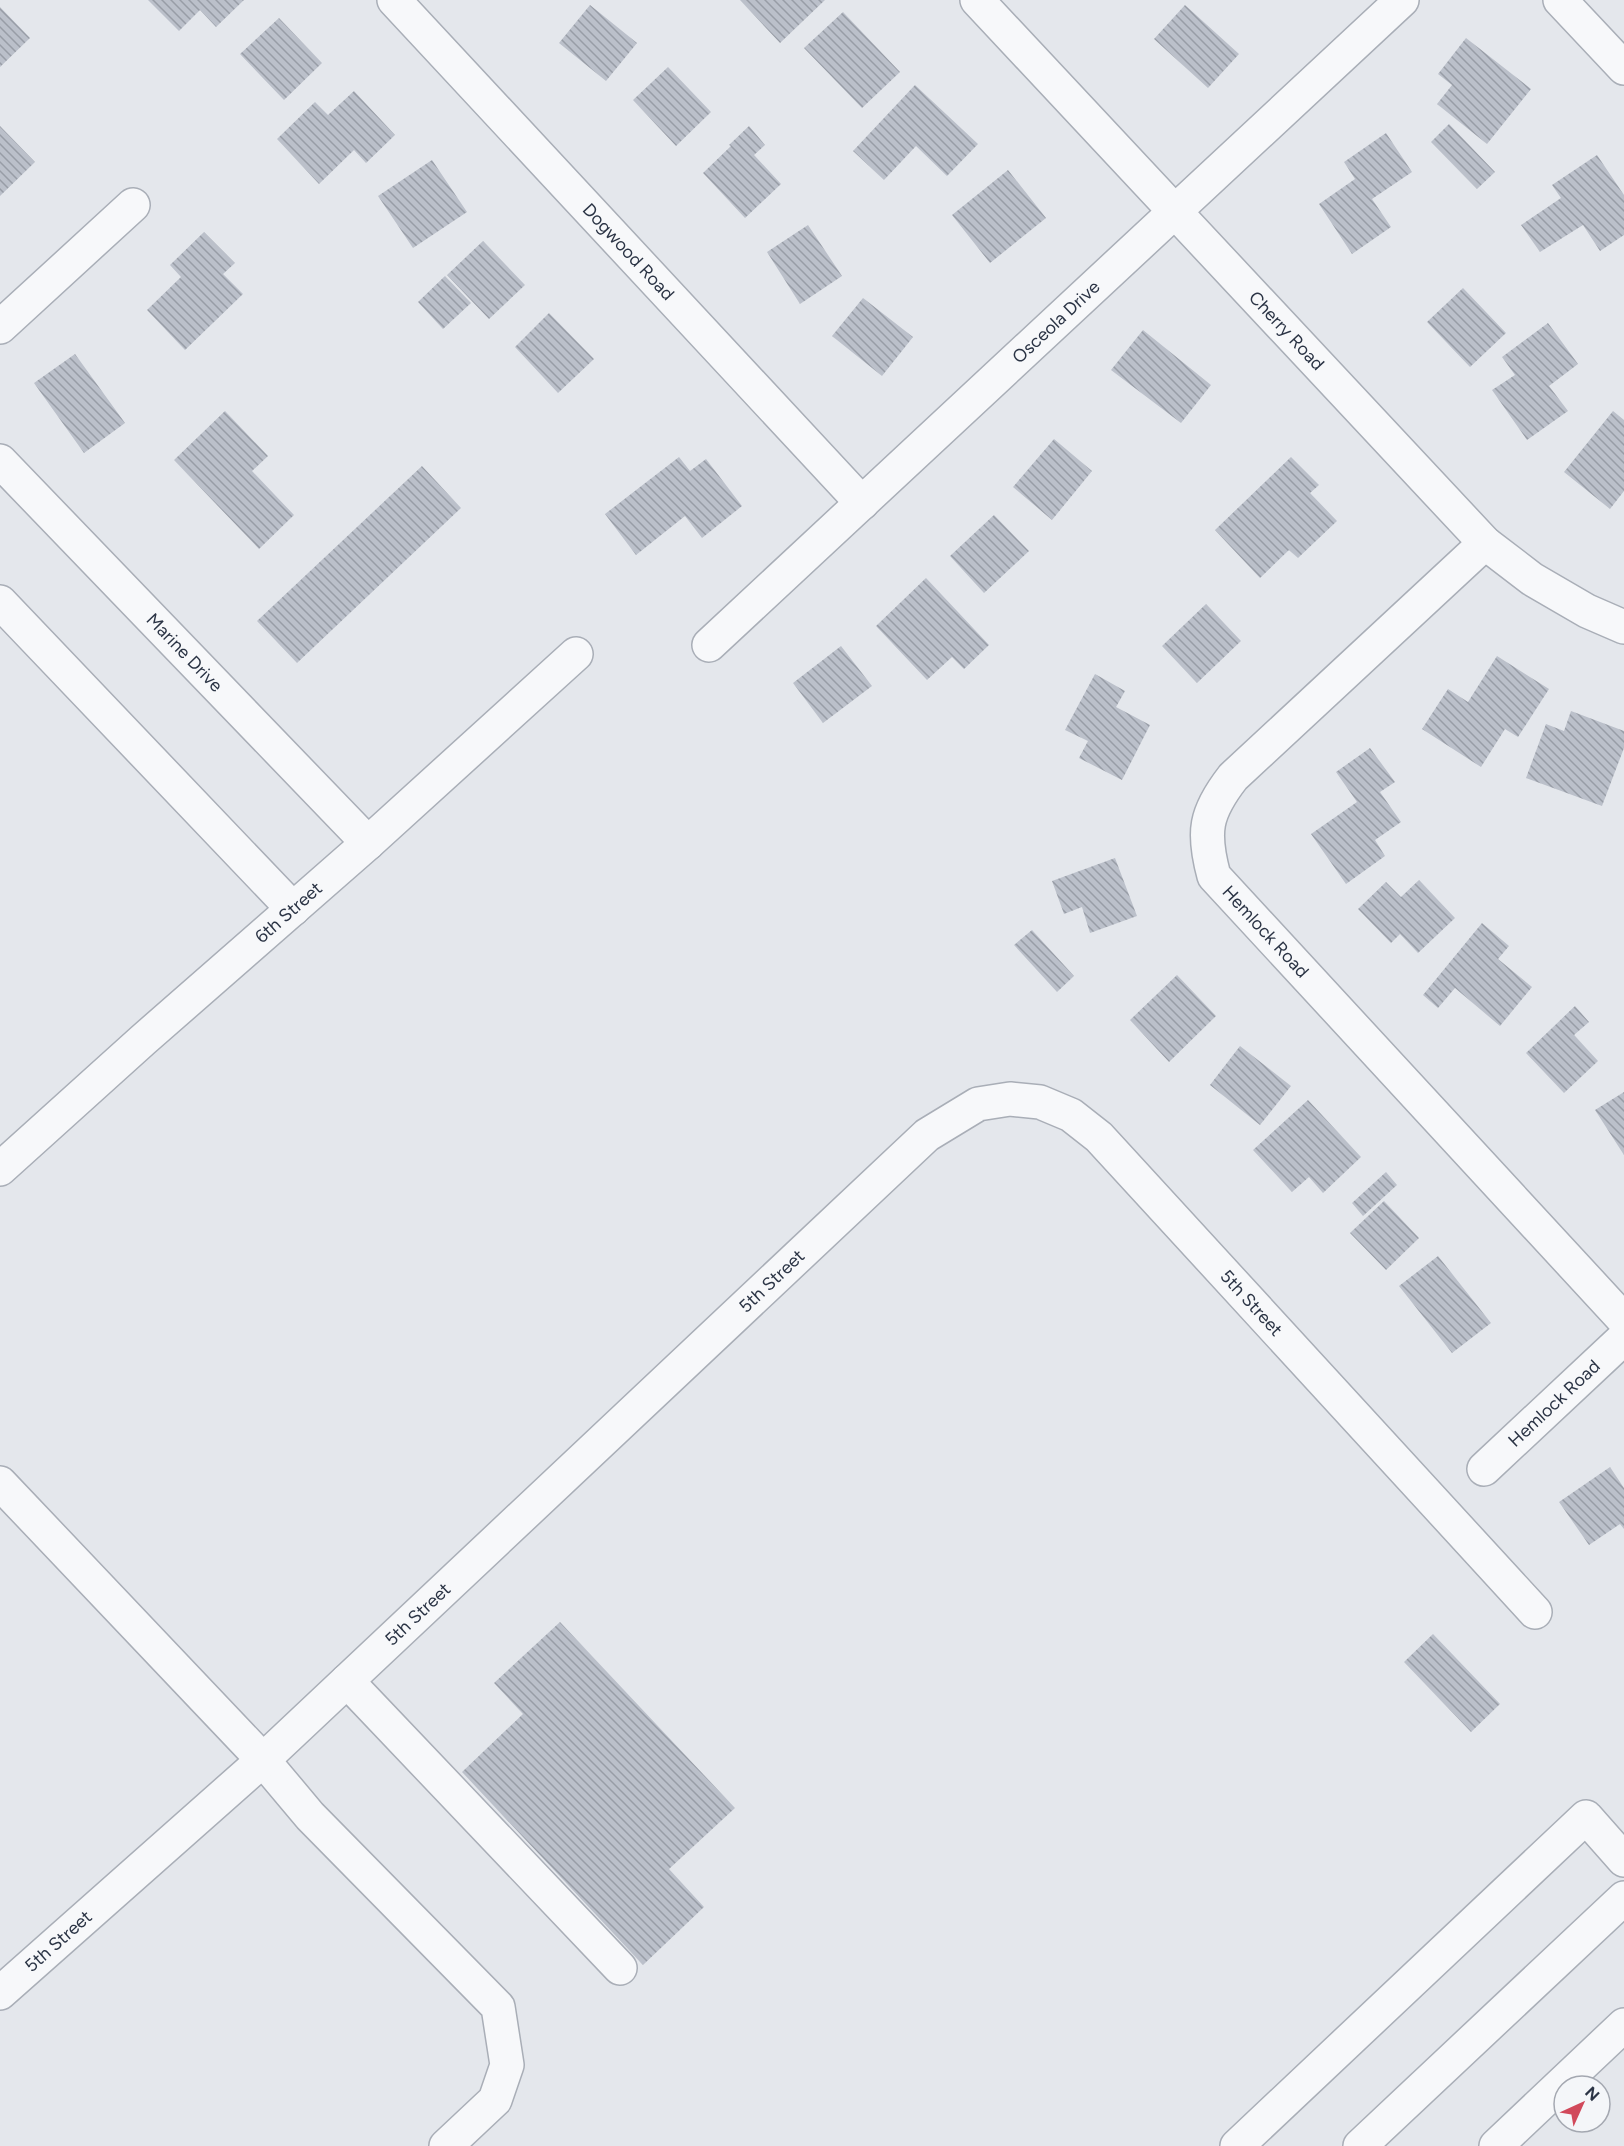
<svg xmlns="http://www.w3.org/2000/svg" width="1624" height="2146" font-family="Figtree,sans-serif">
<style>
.building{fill:url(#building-back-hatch)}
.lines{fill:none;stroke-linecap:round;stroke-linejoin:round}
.minor-casing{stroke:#a9aeb7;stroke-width:36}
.minor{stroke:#f7f8fa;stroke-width:33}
.labels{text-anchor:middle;stroke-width:4.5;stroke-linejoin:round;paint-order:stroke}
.street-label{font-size:18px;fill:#2b3445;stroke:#f4f6f9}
</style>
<defs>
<pattern id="building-back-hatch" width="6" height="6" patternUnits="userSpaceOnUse" patternTransform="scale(1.5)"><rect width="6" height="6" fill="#bbc0ca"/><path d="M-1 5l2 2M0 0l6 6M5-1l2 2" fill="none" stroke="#989da6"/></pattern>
</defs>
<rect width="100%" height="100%" fill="#e4e7ec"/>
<path class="building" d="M148,0H244L216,27L200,10L179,31Z
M740,0H825L780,43Z
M590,5L637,43L606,81L559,43Z
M1185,5L1239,54L1208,88L1154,39Z
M0,7L30,38L0,67Z
M843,12L900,72L862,108L804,48Z
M279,18L322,63L284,100L240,54Z
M1466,38L1531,89L1487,144L1437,104L1452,85L1438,74Z
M668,67L711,112L676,146L633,100Z
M915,85L978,144L947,176L916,146L884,180L853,151Z
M354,91L395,135L366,163L354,150L319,184L277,139L315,102L328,115Z
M1449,124L1495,172L1477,189L1431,142Z
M0,126L35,162L0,196Z
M749,126L765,145L754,155L781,184L745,218L703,173L731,146L729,145Z
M1386,133L1412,172L1372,199L1391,227L1352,254L1319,204L1355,179L1344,162Z
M1597,155L1624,195V235L1600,251L1583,225L1540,252L1521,225L1561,198L1552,185Z
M432,160L467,212L413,248L378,196Z
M1008,170L1046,218L990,263L952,215Z
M808,225L842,276L800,304L767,252Z
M204,232L235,263L223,274L243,294L185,350L147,310L181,277L170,265Z
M483,241L525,285L489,319L447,275Z
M445,276L471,303L443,329L418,302Z
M1463,288L1506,333L1470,367L1427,322Z
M863,298L913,337L882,376L832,336Z
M549,313L594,359L558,393L515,347Z
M1548,323L1578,364L1549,386L1568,411L1527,440L1492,390L1515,375L1502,357Z
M1143,330L1211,385L1181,423L1111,370Z
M75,354L125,423L84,453L34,383Z
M225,411L268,456L252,471L294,515L259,549L174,460Z
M1613,411L1624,420V491L1610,509L1564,472Z
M1054,439L1092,471L1052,520L1013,487Z
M679,457L690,471L706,459L742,506L702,538L685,516L636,555L605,514Z
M1291,457L1319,485L1310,493L1337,521L1298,558L1289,550L1260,578L1215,530Z
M422,466L461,508L297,663L257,621Z
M994,515L1029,551L984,593L950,556Z
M926,578L989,645L964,669L952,657L927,680L876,626Z
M1206,604L1241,641L1197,683L1162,646Z
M841,646L872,686L823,723L793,683Z
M1497,656L1549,689L1518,737L1505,729L1481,767L1422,729L1448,689L1468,702Z
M1095,674L1125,691L1116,707L1150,725L1122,780L1079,758L1088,741L1065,730Z
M1571,711L1624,731V748L1602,806L1526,778L1546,724L1564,731Z
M1370,748L1395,782L1380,792L1401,822L1375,840L1385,856L1346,884L1311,834L1357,802L1336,772Z
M1115,858L1137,916L1090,933L1082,907L1064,914L1052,881Z
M1419,880L1455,918L1418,953L1400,934L1391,943L1358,909L1386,882L1401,897Z
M1482,923L1509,946L1498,959L1532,987L1500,1026L1455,988L1438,1008L1423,995Z
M1032,930L1074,976L1057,992L1014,945Z
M1177,975L1216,1016L1169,1062L1130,1020Z
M1575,1006L1589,1022L1574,1035L1598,1061L1564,1093L1526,1053Z
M1240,1046L1291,1086L1260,1125L1210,1085Z
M1624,1092V1155L1595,1110Z
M1308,1100L1361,1157L1323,1193L1309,1177L1292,1192L1253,1150Z
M1386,1172L1397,1185L1363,1216L1352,1203Z
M1384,1201L1419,1238L1386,1270L1350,1233Z
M1438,1256L1491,1323L1452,1353L1399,1286Z
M1610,1467L1624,1488V1529L1620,1524L1589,1545L1559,1502Z
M560,1622L735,1808L669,1869L704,1907L643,1965L462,1772L523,1714L494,1683Z
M1433,1634L1500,1704L1471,1732L1404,1662Z"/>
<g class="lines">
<g class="minor-casing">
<g id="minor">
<path id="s1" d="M394,0L862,503"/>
<path id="s2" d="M977,0L1485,543L1532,579L1587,611L1624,627"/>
<path d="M1560,0L1624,68"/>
<path d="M0,327L133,205"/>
<path id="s3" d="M0,461L368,843"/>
<path id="s4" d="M1485,543L1233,777C1205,813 1202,832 1214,876L1624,1320"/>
<path d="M0,602L293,909"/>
<path id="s5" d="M709,645L1402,0"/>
<path id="s6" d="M0,1169L143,1040L368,843L576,654"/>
<path id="s7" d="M1484,1469L1624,1338"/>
<path d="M0,1483L263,1760L310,1816L498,2007L507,2065L495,2100L446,2146"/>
<path d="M347,1681L620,1968"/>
<path id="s8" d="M0,1993L263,1760L927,1135L978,1104L1010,1099L1040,1102L1071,1115L1099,1137L1535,1612"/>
<path d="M1237,2146L1586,1817L1624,1860"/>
<path d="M1360,2146L1624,1898"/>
<path d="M1496,2146L1624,2025"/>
</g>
</g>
<use href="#minor" class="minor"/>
</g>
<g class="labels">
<g class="street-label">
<text dy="6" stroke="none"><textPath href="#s1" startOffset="344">Dogwood Road</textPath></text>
<text dy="6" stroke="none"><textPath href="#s5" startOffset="474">Osceola Drive</textPath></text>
<text dy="6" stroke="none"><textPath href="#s2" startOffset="453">Cherry Road</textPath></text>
<text dy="6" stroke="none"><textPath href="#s3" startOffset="266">Marine Drive</textPath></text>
<text dy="6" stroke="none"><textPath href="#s6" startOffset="386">6th Street</textPath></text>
<text dy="6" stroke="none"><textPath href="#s4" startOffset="526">Hemlock Road</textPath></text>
<text dy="6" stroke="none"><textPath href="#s8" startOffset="1050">5th Street</textPath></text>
<text dy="6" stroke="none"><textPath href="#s8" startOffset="1680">5th Street</textPath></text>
<text dy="6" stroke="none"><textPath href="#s7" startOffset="96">Hemlock Road</textPath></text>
<text dy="6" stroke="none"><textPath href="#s8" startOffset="564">5th Street</textPath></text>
<text dy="6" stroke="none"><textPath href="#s8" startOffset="78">5th Street</textPath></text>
</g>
</g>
<g transform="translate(1582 2104) rotate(45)"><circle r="28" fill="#f4f6f9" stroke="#a4a8b1" stroke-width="1.5"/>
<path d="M0-4.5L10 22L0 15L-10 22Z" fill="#d1495b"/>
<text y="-9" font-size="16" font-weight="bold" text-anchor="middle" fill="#2b3445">N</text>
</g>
</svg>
